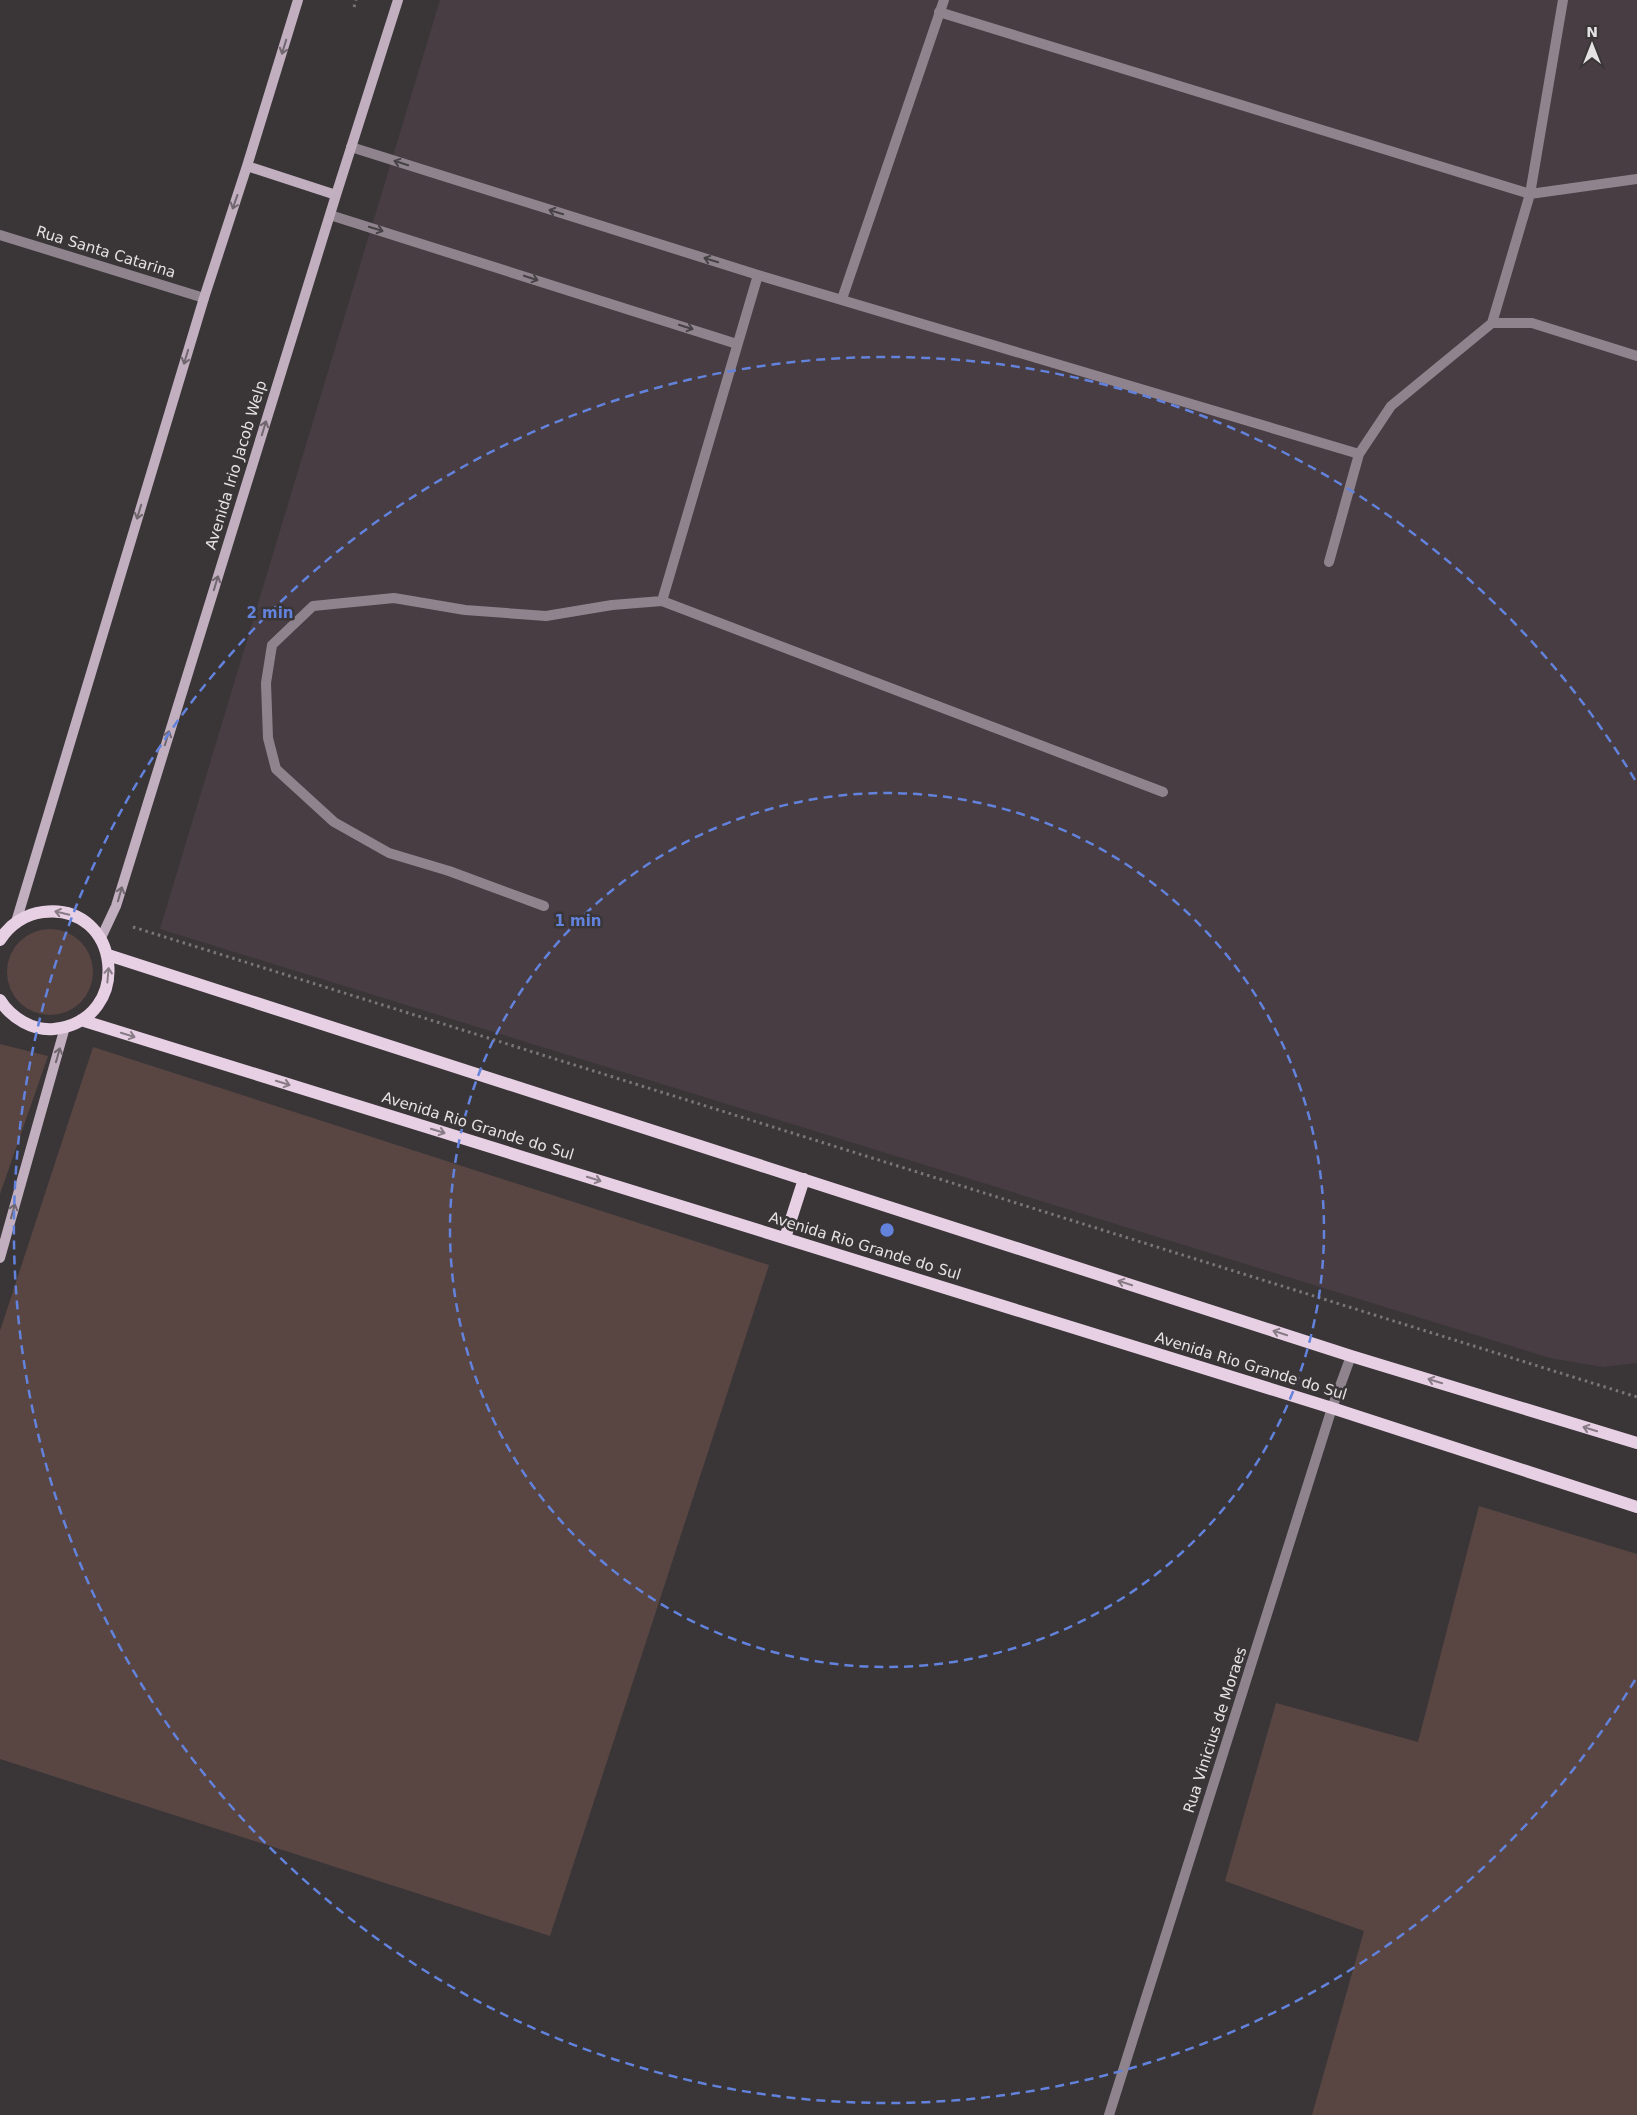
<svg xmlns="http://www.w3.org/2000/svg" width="1637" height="2115" font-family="'DejaVu Sans',sans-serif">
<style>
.built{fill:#483d42}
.green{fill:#594643}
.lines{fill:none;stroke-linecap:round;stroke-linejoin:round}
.path{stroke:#7a7678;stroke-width:3;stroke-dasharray:2.5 4;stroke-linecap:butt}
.service{stroke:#8f848e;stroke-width:10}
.minor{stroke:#8f848e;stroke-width:10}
.secondary{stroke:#c1afbf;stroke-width:10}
.primary{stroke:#e7d0e4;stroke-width:12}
.oneway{stroke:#70666e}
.oneway2{stroke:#474245}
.oneway3{stroke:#887b85}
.ring{fill:none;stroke:#6382dc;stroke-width:2.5;stroke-dasharray:9 6}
.labels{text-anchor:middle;stroke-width:5;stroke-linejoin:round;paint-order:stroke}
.street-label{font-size:15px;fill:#e5e2e3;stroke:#3a3638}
.centre{fill:#6382dc;stroke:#3a3638;stroke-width:2.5}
.ring-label{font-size:15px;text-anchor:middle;font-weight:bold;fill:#6382dc;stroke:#3a3638;stroke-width:5;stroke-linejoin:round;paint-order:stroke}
</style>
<rect width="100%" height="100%" fill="#3a3638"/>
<path class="built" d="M440,0H1637V1363L1603,1367L1550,1358L160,929Z"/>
<path class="green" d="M7 972a43 43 0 1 1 86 0a43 43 0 1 1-86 0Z
M0,1044L48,1056L0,1194Z
M93,1047L769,1265L550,1936L0,1759V1331Z
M1479,1506L1637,1554V2115H1312L1364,1931L1225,1881L1276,1703L1418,1742Z"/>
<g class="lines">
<path class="path" d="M354,7L356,0
M133,927L1637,1397"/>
<path class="service" d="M939,12L1530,194L1563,0
M351,147L758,275L1359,454L1329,562
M330,215L737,344
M758,275L662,601L1163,792
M842,299L944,0
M1492,323L1530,194L1637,179
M1359,454L1391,406L1492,323H1532L1637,356
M544,906L449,871L389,853L334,822L276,769L268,738L266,683L272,645L313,606L394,598L465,610L546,616L612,605L662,601"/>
<path class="minor" d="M0,235L204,298
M1109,2115L1332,1408L1351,1356"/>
<path class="secondary" d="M247,166L336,195
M16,922L204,298L247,166L298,0
M101,938L116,906L336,195L398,0
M0,1258L65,1027"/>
<path class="primary" d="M0,940C9,925 25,914 43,912C121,902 135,1020 54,1029C33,1031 11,1018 0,1000
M108,955L1351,1356L1637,1443
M81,1020L1332,1408L1637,1507
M785,1238L804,1179"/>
</g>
<defs><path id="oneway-shaft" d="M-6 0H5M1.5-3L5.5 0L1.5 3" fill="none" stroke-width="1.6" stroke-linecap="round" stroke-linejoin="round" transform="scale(1.25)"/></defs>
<g class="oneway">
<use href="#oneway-shaft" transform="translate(284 47) rotate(107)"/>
<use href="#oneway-shaft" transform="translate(235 202) rotate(109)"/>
<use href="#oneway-shaft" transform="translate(186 357) rotate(107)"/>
<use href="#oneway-shaft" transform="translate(264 428) rotate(-73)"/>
<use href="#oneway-shaft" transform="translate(139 512) rotate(107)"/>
<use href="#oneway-shaft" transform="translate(216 583) rotate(-73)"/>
<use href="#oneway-shaft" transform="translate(167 738) rotate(-73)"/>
<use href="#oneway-shaft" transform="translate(120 894) rotate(-74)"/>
<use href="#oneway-shaft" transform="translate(58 1055) rotate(-74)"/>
<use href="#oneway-shaft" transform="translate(13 1211) rotate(-74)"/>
</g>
<g class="oneway2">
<use href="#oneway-shaft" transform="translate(401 163) rotate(-162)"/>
<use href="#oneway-shaft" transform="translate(556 212) rotate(-163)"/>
<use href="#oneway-shaft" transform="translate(376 229) rotate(17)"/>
<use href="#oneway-shaft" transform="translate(711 260) rotate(-163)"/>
<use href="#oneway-shaft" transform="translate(531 278) rotate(18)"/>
<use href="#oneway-shaft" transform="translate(686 327) rotate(18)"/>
</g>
<g class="oneway3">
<use href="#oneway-shaft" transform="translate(62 913) rotate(-167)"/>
<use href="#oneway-shaft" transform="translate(108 975) rotate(-85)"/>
<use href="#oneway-shaft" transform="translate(128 1035) rotate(17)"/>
<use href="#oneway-shaft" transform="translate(283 1083) rotate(17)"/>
<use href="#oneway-shaft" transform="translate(438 1131) rotate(17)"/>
<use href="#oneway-shaft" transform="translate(594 1179) rotate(17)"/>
<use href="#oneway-shaft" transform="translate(1125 1283) rotate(-162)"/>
<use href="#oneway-shaft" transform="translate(1280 1333) rotate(-162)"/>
<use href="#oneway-shaft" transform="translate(1435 1381) rotate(-163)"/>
<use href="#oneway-shaft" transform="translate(1590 1429) rotate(-163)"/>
</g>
<g class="ring">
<circle cx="887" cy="1230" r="437"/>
<path d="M1635 1680A873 873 0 1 1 1635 780"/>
</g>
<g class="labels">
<g class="street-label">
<text transform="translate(106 252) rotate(17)" y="5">Rua Santa Catarina</text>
<text transform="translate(236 465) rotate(-73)" y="5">Avenida Irio Jacob Welp</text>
<text transform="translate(478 1126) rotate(17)" y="5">Avenida Rio Grande do Sul</text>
<text transform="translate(865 1246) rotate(17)" y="5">Avenida Rio Grande do Sul</text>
<text transform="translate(1251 1366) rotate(17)" y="5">Avenida Rio Grande do Sul</text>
<text transform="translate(1215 1730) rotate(-72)" y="5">Rua Vinicius de Moraes</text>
</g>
</g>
<circle cx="887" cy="1230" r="8" class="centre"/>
<g class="ring-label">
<text x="270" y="618">2 min</text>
<text x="578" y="926">1 min</text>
</g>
<g transform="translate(1592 45)" stroke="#3a3638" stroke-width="4" paint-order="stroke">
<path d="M0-4L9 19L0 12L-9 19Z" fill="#e5e2e3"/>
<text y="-8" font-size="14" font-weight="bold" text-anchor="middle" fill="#e5e2e3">N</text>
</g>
</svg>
